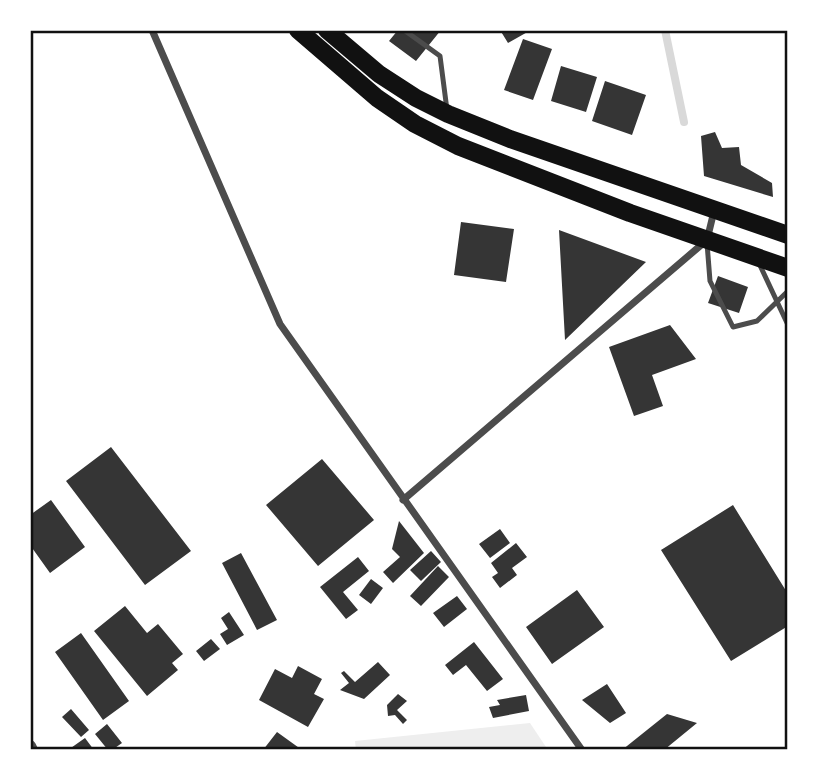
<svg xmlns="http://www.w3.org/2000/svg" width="818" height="780" font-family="'Source Sans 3',sans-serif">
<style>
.green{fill:#eee}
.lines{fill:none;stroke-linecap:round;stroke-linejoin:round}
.stream{stroke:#d9d9d9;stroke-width:8}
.building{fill:#353535}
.service{stroke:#4c4c4c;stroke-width:5}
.minor{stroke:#4c4c4c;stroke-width:7}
.tertiary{stroke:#4c4c4c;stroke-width:12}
.primary{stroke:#111;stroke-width:18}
.neatline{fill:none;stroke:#111;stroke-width:2.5}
</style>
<rect width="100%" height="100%" fill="#fff"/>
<path class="green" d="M530,723L548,750H356L355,741Z"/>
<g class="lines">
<path class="stream" d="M665,30L684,122"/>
</g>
<path class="building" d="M398,30H441L416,61L389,41Z
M500,30H531L508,43Z
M523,39L552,49L533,100L504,90Z
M561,66L597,77L586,112L551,101Z
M605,81L646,95L632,135L592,121Z
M715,132L722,148L739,147L741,165L772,183L773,197L704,176L701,136Z
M461,222L514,229L506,282L454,275Z
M559,230L646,262L565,340Z
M718,276L748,287L739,313L708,303Z
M670,325L696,359L652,375L663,406L634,416L609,347Z
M111,447L191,551L145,585L66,481Z
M322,459L374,520L318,566L266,505Z
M51,500L85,547L50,573L30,545V515Z
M733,505L788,594V626L731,661L661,550Z
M399,521L424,553L393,583L383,572L400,557L392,549Z
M500,529L510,543L490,558L479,544Z
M516,543L527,557L512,568L517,575L500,588L492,577L498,573L491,563Z
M431,551L441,562L421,581L410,570Z
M241,553L277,620L257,630L222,563Z
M358,557L369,571L343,592L358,610L346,619L320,587Z
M438,566L449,577L421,606L410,596Z
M371,579L383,588L371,604L359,595Z
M577,590L604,627L552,664L526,627Z
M457,596L467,609L444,627L433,613Z
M125,606L147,633L158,624L183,654L172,663L178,670L147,696L94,631Z
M229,612L244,635L227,645L220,634L228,629L221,618Z
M81,633L129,701L103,720L55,652Z
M211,639L220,649L204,661L196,651Z
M474,642L503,679L487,691L466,665L453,675L445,665Z
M378,662L390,675L364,699L340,690L349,683L341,673L344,671L355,682Z
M298,666L322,679L314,694L324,699L308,727L259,700L275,669L292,678Z
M607,684L626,713L610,723L582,700Z
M398,694L407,701L397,710L407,720L403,724L395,715L388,716L387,705Z
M526,695L529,711L493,718L489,707L500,705L497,700Z
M71,709L89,730L81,737L62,717Z
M667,714L697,723L664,750H622Z
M107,724L122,743L112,750H108L95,734Z
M277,732L302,750H263Z
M85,738L94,750H68Z"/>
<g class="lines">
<path class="service" d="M404,30L440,56L447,110
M707,243L710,281L733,327L757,321L788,291
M758,261L788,325"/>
<path class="minor" d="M152,30L280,324L582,750
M403,500L707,240L714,211"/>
<path class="tertiary" d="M30,746L32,750"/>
<path class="primary" d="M298,30L377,98L415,124L458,146L630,213L788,268
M327,30L379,74L416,98L448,114L510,139L788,235"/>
</g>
<rect width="818" height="780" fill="none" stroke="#ffffff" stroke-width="63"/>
<rect x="32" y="32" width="754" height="716" class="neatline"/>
</svg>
